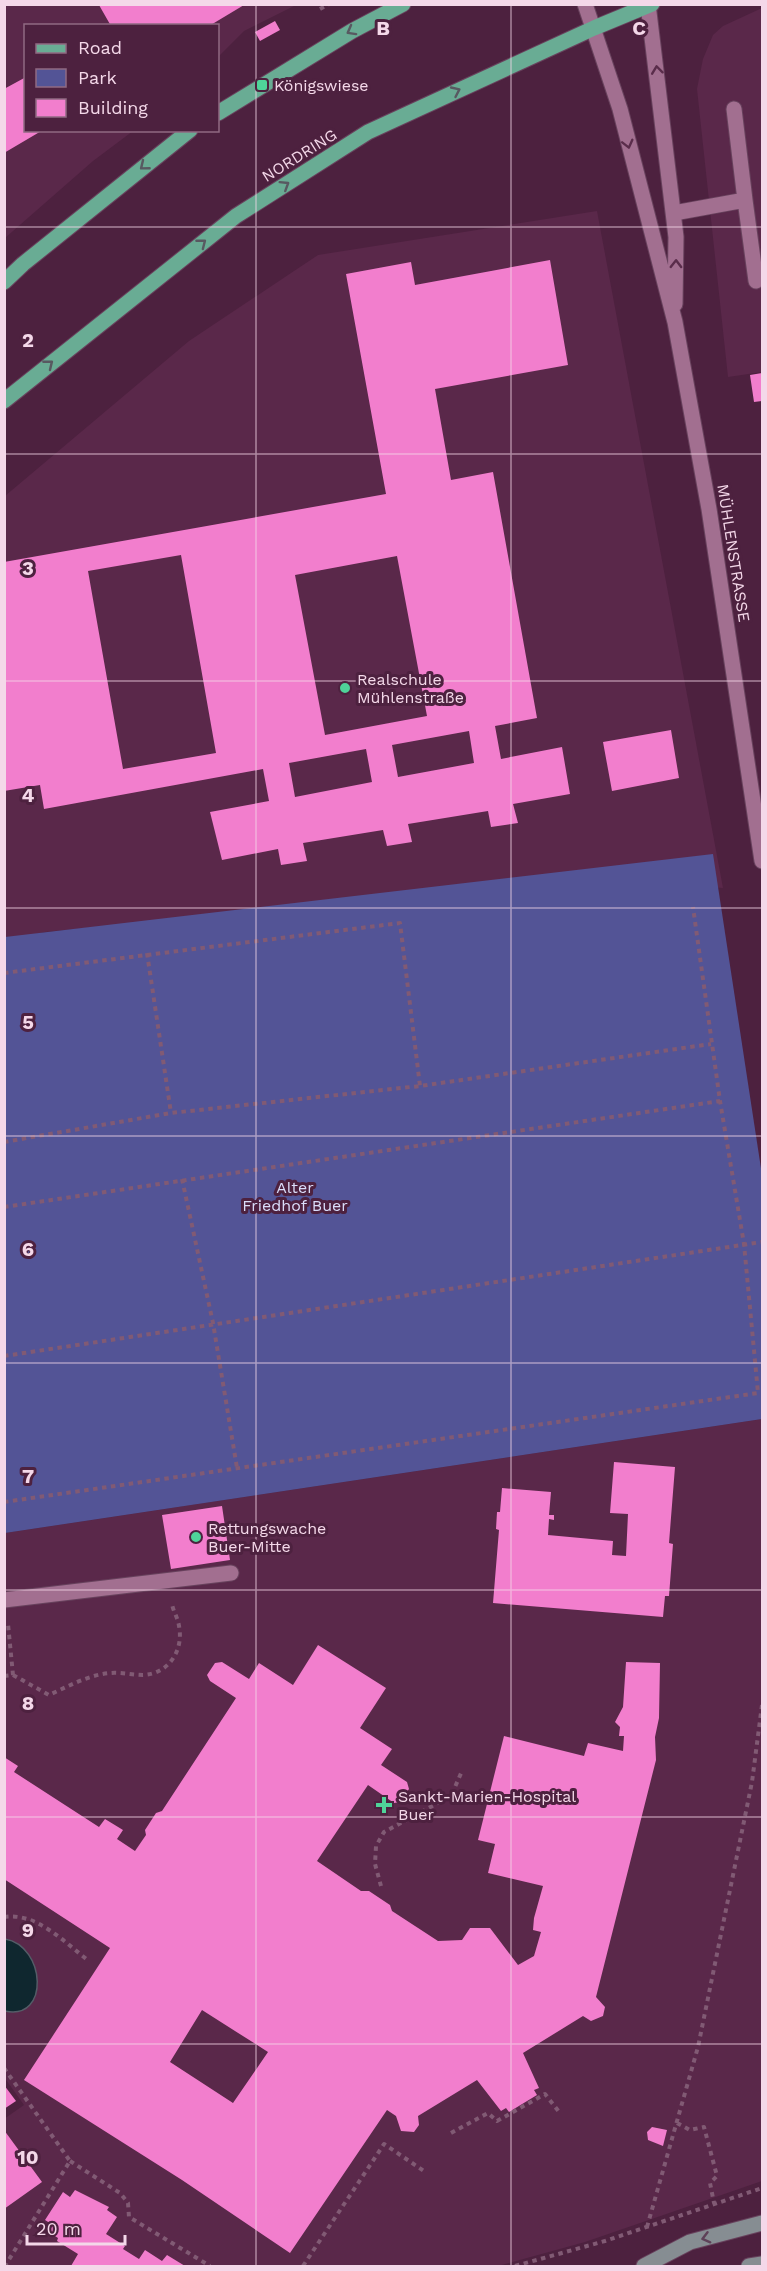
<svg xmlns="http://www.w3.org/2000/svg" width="767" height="2271" font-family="'Work Sans',sans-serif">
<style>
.built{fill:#5a284a}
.green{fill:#535496}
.water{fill:#0f272f;stroke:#545c67;stroke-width:1.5}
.building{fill:#f27ecd;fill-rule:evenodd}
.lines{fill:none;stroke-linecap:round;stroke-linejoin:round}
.lane-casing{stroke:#68425d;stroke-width:17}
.street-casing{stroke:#68425d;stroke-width:17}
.secondary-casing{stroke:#68425d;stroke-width:17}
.primary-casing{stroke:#68425d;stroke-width:17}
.path{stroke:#815a74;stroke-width:4;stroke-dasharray:4.5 4.5;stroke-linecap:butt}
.lane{stroke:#a26f90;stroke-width:15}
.street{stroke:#a26f90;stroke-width:15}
.secondary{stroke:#868d92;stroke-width:15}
.primary{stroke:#69ac94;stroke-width:15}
.oneway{stroke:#585961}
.oneway2{stroke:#5a2d4b}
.oneway3{stroke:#5e4158}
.grid{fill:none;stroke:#f4d8e9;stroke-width:1.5;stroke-opacity:0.55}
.poi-dot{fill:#4fd399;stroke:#4d213f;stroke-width:2}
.labels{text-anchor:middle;stroke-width:6;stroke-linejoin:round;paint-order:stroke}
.poi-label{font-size:16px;fill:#f4d8e9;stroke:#4d213f;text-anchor:start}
.street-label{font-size:16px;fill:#f4d8e9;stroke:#4d213f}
.park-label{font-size:16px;fill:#daddfa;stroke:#4d213f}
.grid-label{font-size:20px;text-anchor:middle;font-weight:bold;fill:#f4d8e9;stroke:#4d213f;stroke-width:6;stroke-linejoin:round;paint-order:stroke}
</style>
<rect width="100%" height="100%" fill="#4d213f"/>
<path class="built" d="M5,5H296L244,31L218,57V26H26V130L133,131L93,161L5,238Z
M762,8V372L728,377L697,89L703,59L713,35L723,26Z
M597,211L723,888L631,880L366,900L45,932L5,940V496L189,341L318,255Z
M762,1419V2181L585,2242L498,2266H5L4,2119L24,2105L4,2077L5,1533Z"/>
<path class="green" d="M713,854L762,1175V1419L5,1533V937Z"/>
<path class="water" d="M5,1939C46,1946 50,2021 5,2011Z"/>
<path class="building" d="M99,5H244L209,26H111Z
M275,21L280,30L260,41L255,32Z
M26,77V130H43L4,153V89Z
M550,260L568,365L435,389L451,480L493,472L537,718L495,726L501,759L562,747L570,794L513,804L518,823L491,827L488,811L408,824L412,842L387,846L383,830L303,843L307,861L281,865L278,849L222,860L210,812L269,801L263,769L44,809L40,785L4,791V562L386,494L346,274L411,262L415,285ZM181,555L216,753L123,769L88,571ZM397,556L427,716L325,735L295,575ZM469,731L474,763L398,777L392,745ZM366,749L372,782L295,797L289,763Z
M762,373V401L754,402L750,375Z
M671,730L679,778L612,791L603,742Z
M614,1462L675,1467L669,1543L673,1544L669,1596H665L663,1617L493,1603L499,1530L496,1529L497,1512H500L502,1488L551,1492L549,1515H554V1520L549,1519L548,1535L613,1541L612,1555L626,1556L628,1514L610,1513Z
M222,1506L230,1560L171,1569L162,1515Z
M318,1645L386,1688L360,1728L392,1749L381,1765L407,1782L409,1789L400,1802L394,1803L368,1785L317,1861L361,1891H369L390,1905L392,1911L438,1941L462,1940L470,1928H490L518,1965L534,1956L541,1932L533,1930L534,1918L543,1886L488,1873L495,1844L478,1840L504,1736L584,1756L588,1743L623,1751L624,1736H619L620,1727L615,1722L623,1707L626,1662L660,1663L659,1718L655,1737L656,1760L596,1997L605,2007L603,2016L591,2021L583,2016L523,2053L539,2088L534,2090L537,2095L509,2112L506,2108L501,2111L477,2080L418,2116L419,2125L414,2132L401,2131L396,2116L387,2110L290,2253L182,2180L24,2080L110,1948L4,1879V1757L18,1766L14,1772L99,1827L105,1819L123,1830L117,1839L135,1851L146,1835L145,1830L156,1813L162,1811L236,1698L210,1681L207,1675L215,1663L222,1662L249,1679L259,1663L293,1685ZM202,2010L268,2052L233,2103L170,2062Z
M4,2085L16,2101L4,2109Z
M652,2127L667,2130L663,2146L648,2140L647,2132Z
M4,2130L42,2182L4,2209Z
M75,2190L109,2207L107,2210L117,2217L106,2234L125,2246L123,2249L139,2259L145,2250L162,2261L167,2255L185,2266H71L78,2254L57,2241L58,2238L49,2232L53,2225L45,2220L63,2192L70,2197Z"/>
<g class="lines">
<g class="lane-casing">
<path id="lane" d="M734,109L745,200
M674,213L745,200L756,281
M4,1600L231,1573"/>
</g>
<g class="street-casing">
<path id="street" d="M585,4L620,109L675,322L709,509L762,861
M648,4L676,237L675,304"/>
</g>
<g class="secondary-casing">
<path id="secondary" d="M644,2266L690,2242L762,2223
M749,2266L762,2264"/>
</g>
<g class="primary-casing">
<path id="primary" d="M218,113L352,31L403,4
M4,282L23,264L190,130
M4,401L236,216L368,132L594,28L652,4"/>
</g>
<path class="path" d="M320,9L329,4
M147,953L171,1113
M4,973L400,923L420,1086
M4,1142L171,1113L420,1086L711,1044
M182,1179L213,1323L237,1468
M4,1207L720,1101L693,907
M4,1356L762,1242
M4,1502L758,1393L744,1244L720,1101
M13,1675L49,1695C69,1686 88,1675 110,1673C121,1672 132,1675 143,1675C168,1674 184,1651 179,1626C178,1618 173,1611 172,1604
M4,1676L13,1675L8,1624
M381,1886L375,1864L376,1846L384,1832L451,1796L462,1771
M4,1917C37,1912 65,1943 89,1961
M4,2068L70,2161L5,2266
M677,2123L690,2130L704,2127L717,2176L710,2183L714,2203
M451,2133L488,2113L497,2121L545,2094L560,2113
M70,2161L120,2193L128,2203L129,2217L210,2266
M647,2227L698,2047L752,1782L762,1705
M303,2266L384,2144L424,2171
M515,2266L605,2241L762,2188"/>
<use href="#lane" class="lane"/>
<use href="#street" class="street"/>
<use href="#secondary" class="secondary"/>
<use href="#primary" class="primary"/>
</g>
<defs><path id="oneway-chevron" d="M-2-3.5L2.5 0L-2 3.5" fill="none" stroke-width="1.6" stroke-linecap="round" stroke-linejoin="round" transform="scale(1.5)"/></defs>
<g class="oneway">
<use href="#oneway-chevron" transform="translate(351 31) rotate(151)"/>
<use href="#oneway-chevron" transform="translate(456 91) rotate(-25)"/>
<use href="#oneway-chevron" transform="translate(144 166) rotate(141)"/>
<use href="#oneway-chevron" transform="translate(285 185) rotate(-32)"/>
<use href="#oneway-chevron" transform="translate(202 243) rotate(-38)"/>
<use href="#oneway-chevron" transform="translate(49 364) rotate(-39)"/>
</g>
<g class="oneway2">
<use href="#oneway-chevron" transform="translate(657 70) rotate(-97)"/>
<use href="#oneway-chevron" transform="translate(628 144) rotate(76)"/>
<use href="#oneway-chevron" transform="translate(676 264) rotate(-89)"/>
</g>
<use class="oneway3" href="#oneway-chevron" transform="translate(706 2238) rotate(165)"/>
<path class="grid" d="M256,4V2266M511,4V2266M4,227H762M4,454H762M4,681H762M4,908H762M4,1136H762M4,1363H762M4,1590H762M4,1817H762M4,2044H762"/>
<g class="poi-dot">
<rect x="256" y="79" width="12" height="12" rx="3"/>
<circle cx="345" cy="688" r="6"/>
<circle cx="196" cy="1537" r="6"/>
<path d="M381 1796h6v6h6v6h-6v6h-6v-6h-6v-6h6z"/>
</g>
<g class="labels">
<g class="poi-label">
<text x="274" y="91">Königswiese</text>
<text x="357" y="685">Realschule<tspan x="357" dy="18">Mühlenstraße</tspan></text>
<text x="208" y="1534">Rettungswache<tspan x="208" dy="18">Buer-Mitte</tspan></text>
<text x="398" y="1802">Sankt-Marien-Hospital<tspan x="398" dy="18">Buer</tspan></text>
</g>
<g class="street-label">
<text transform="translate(299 155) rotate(-32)" y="6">NORDRING</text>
<text transform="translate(734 553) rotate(81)" y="6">MÜHLENSTRASSE</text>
</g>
<g class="park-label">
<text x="295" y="1193">Alter<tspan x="295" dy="18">Friedhof Buer</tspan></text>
</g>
</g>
<g class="grid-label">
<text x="383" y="35">B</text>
<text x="639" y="35">C</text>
<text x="28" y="347">2</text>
<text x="28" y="575">3</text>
<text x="28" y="802">4</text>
<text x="28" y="1029">5</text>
<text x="28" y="1256">6</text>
<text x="28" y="1483">7</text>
<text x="28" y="1710">8</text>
<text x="28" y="1937">9</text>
<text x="28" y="2164">10</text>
</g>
<rect width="767" height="2271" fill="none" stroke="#f4d8e9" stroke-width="12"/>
<rect x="24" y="24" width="195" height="108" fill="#4d213f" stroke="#906a83" stroke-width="1.5"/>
<rect x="36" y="44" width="30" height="9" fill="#69ac94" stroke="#906a83" stroke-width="1.5"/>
<text x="78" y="54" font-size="18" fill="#f4d8e9">Road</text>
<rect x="36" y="69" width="30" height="18" fill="#535496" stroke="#906a83" stroke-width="1.5"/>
<text x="78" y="84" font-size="18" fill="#f4d8e9">Park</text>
<rect x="36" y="99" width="30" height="18" fill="#f27ecd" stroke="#906a83" stroke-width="1.5"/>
<text x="78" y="114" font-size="18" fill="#f4d8e9">Building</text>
<path d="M27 2235v9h98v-9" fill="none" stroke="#f4d8e9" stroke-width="3"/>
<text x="36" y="2235" font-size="18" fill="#f4d8e9" stroke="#4d213f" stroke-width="4.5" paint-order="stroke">20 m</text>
</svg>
